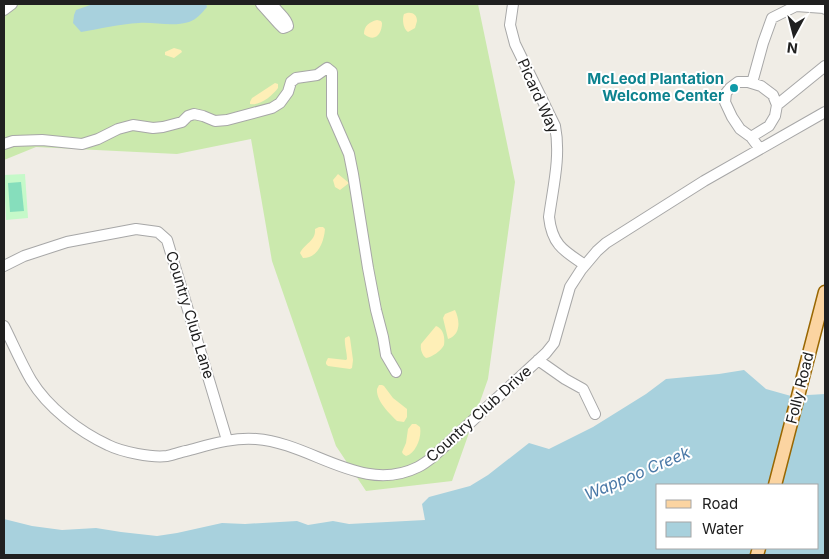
<svg xmlns="http://www.w3.org/2000/svg" width="829" height="559" font-family="Inter,sans-serif">
<style>
.grass{fill:#cbe9ad}
.sand{fill:#feefb7}
.park{fill:#c5f9c9}
.pitch{fill:#86debc}
.water{fill:#a8d1dd;fill-rule:evenodd}
.lines{fill:none;stroke-linecap:round;stroke-linejoin:round}
.minor-casing{stroke:#a7a7a7;stroke-width:12}
.major-casing{stroke:#996702;stroke-width:15}
.minor{stroke:#fff;stroke-width:10}
.major{stroke:#fbd4a1;stroke-width:12}
.culture-dot{fill:#0f9aa8;stroke:#fff;stroke-width:2}
.labels{text-anchor:middle;stroke-width:4;stroke-linejoin:round;paint-order:stroke}
.culture-label{font-size:15px;font-weight:bold;fill:#0d838f;stroke:#fff;text-anchor:end}
.street-label{font-size:15px;fill:#202020;stroke:#fff}
.water-label{font-size:16px;font-style:italic;fill:#4a79a7;stroke:#fff}
</style>
<rect width="100%" height="100%" fill="#f0ede6"/>
<path class="grass" d="M4,4H478L515,182L488,379L452,481L366,491L336,446L272,261L251,139L177,154L36,147L4,160Z"/>
<path class="sand" d="M407,13C413,12 417,15 417,21L415,28L408,32C403,29 402,19 404,14Z
M377,20L381,21L382,23C382,34 375,43 364,34C364,26 369,22 377,20Z
M174,48L181,50L182,52L174,58L165,55V52Z
M275,83L278,84V88C272,96 260,106 250,104V102L252,98Z
M338,174L349,183L340,190L335,187L333,180Z
M319,227H323L325,229C324,242 318,258 303,258L300,253C305,243 316,241 315,229Z
M455,310C460,320 461,335 448,339L443,318L445,314Z
M436,326C444,329 445,338 444,345C441,351 432,357 426,358C422,355 420,349 421,344Z
M349,336L350,338L353,360L352,368L350,369L328,366L326,364V362L328,358L346,360L347,359C347,352 344,344 345,338Z
M379,385H382L384,386L393,398L407,409V417L404,422L397,421C389,413 376,401 377,389Z
M412,424H416L420,427C422,437 416,453 406,456L403,454L402,452L406,443L408,429Z"/>
<path class="park" d="M25,174L28,218L6,220L4,175Z"/>
<path class="pitch" d="M21,182L24,211L10,212L8,183Z"/>
<path class="water" d="M93,4H206L207,7C201,14 197,19 189,22C173,27 155,22 139,23C119,24 100,29 81,32L73,23L74,15L76,10Z
M744,370L766,389L791,396L825,394V555H4V519L32,526L62,530L96,528L121,532L157,536L177,533L222,523L245,524L297,521L308,525L333,521L349,524L425,520L422,504L429,497L470,486L488,475L529,443L549,449L593,427L646,394L666,379L719,374ZM658,485H818V548H658Z"/>
<g class="lines">
<g class="minor-casing">
<path id="minor" d="M261,4L278,23L283,28L286,27L288,26C287,17 276,12 273,4
M513,4L510,25L515,44L555,126C561,156 553,187 549,217C552,245 564,251 585,265
M4,10L12,4
M752,83L763,43L772,18L796,6L824,8L825,9
M777,105L825,66
M751,137L769,126L775,116L777,105L773,95L761,86L748,82H738L730,88L726,93L725,102L732,117L740,129L751,137L760,149
M4,144L13,141L42,140L82,144L98,139L118,129L133,125L153,128L163,127L182,122L188,116L194,114L203,116L215,121L227,120L272,108L280,103L288,92L291,82L296,78L317,75L327,68L332,72V115L349,154L353,174L368,268L376,310L383,337L386,355L396,372
M4,266L24,256L67,242L136,229L158,232L167,240L227,440
M4,326C13,344 21,363 31,380C48,408 80,432 108,445C122,452 152,458 167,456C173,455 180,452 186,451C209,445 232,437 256,439C312,443 362,495 418,467C424,464 429,460 434,456L546,353L554,343L570,287L581,270L597,251L606,243L704,181L825,112
M538,360L565,379L583,389L595,414"/>
</g>
<g class="major-casing">
<path id="major" d="M775,485L825,292
M757,555L759,548"/>
</g>
<use href="#minor" class="minor"/>
<use href="#major" class="major"/>
</g>
<circle class="culture-dot" cx="734" cy="88" r="5"/>
<g class="labels">
<g class="culture-label">
<text x="724" y="84">McLeod Plantation<tspan x="724" dy="17">Welcome Center</tspan></text>
</g>
<g class="street-label">
<text transform="translate(538 96) rotate(66)" y="5">Picard Way</text>
<text transform="translate(190 315) rotate(73)" y="5">Country Club Lane</text>
<text transform="translate(800 388) rotate(-76)" y="5">Folly Road</text>
<text transform="translate(479 414) rotate(-42)" y="5">Country Club Drive</text>
</g>
<g class="water-label">
<text transform="translate(637 473) rotate(-23)" y="6">Wappoo Creek</text>
</g>
</g>
<rect width="829" height="559" fill="none" stroke="#202020" stroke-width="10"/>
<rect x="656" y="484" width="162" height="65" fill="#ffffff" stroke="#a6a6a6"/>
<rect x="666" y="500" width="25" height="8" fill="#fbd4a1" stroke="#a6a6a6"/>
<text x="702" y="509" font-size="15" fill="#202020">Road</text>
<rect x="666" y="522" width="25" height="15" fill="#a8d1dd" stroke="#a6a6a6"/>
<text x="702" y="534" font-size="15" fill="#202020">Water</text>
<g transform="translate(794 35) rotate(187)" stroke="#ffffff" stroke-width="4" paint-order="stroke">
<path d="M0-4L9 19L0 12L-9 19Z" fill="#202020"/>
<text y="-8" font-size="14" font-weight="bold" text-anchor="middle" fill="#202020">N</text>
</g>
</svg>
